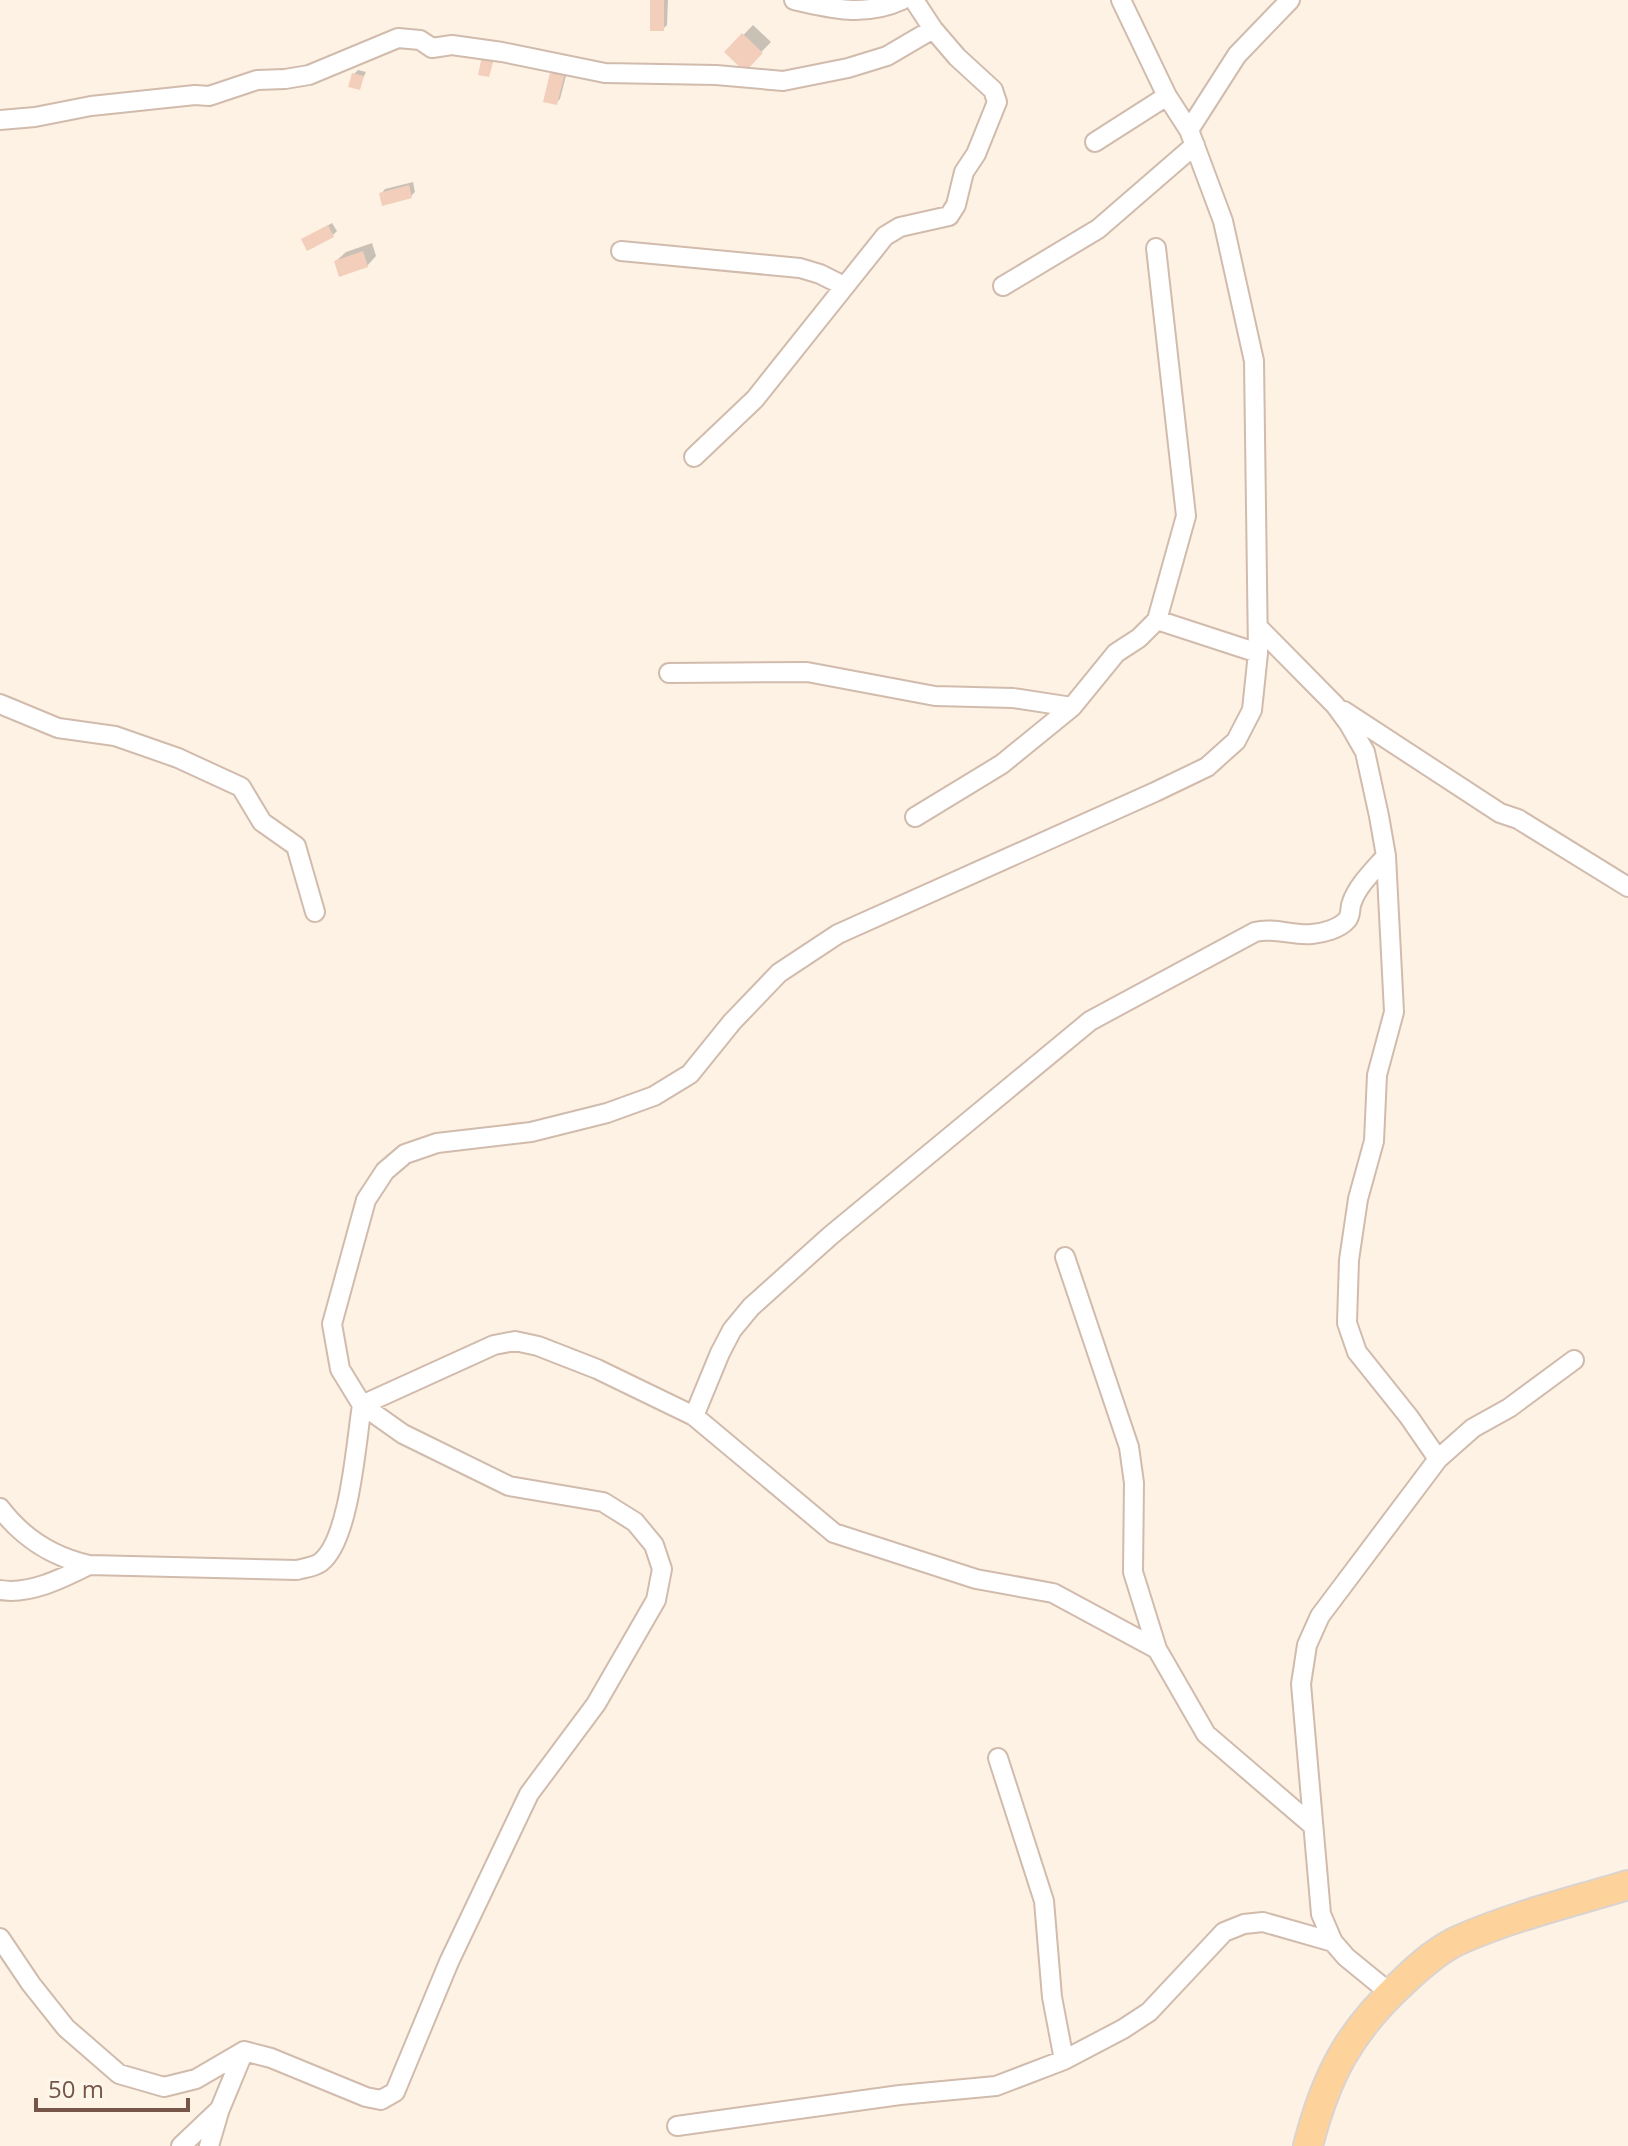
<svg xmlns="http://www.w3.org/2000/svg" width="1628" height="2146" font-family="'Open Sans',sans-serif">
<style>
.shadow{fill:#0003}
.building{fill:#f3cebb}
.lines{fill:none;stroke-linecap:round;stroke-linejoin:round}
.minor-casing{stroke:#d1bbad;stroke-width:22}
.primary-casing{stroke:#dbd3d0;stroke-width:32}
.minor{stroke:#fff;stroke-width:18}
.primary{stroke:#fdd39b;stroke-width:28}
</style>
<rect width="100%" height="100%" fill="#fdf2e4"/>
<path class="shadow" d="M652,0H668L667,25L663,29Z
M753,25L771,42L745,69L727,52Z
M358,70L366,72L359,87L354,74Z
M556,70L567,72L560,99L556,103L552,74Z
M413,182L415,192L411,196L381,194L385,189Z
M332,223L337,231L333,235L303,240Z
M372,243L376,256L367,266L336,261L346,252Z"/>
<path class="building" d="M650,0H664V31H650Z
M742,33L763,53L745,72L724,52Z
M483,52L495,55L489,77L478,75Z
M352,73L364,76L360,90L348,87Z
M550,73L564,76L557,105L543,102Z
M409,185L412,198L382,206L379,193Z
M328,225L334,237L307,251L301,239Z
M363,251L368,267L339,277L334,261Z"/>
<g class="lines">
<g class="minor-casing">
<path id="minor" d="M794,0C832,9 865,17 902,0
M0,120L35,117L91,106L195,95L209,96L257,80L285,79L309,75L398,38L420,40L432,48L452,45L502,52L605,73L716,75L783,81L848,68L887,56L933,29
M1189,130L1237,55L1290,0
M1095,142L1167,96
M1156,248L1186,516L1157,620
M621,251L800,268L820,274L844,286
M1003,286L1098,229L1195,145
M694,457L755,399L885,236L900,227L949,216L956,205L964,172L976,154L997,102L993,90L957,57L933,29L914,0
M1258,627L1335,705L1349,724L1365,752L1379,816L1386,856L1394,1012L1377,1075L1374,1141L1358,1199L1349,1260L1347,1323L1357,1352L1409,1417L1438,1459
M669,673L807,672L935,696L1013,698L1072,707
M0,704L58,728L115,736L178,758L241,787L262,822L296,846L315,912
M1344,711L1500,813L1518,819L1628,887
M915,817L1002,764L1072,707L1116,653L1139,638L1157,620L1258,653
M1065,1257L1129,1447L1134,1483L1133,1572L1157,1649L1206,1734L1312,1825
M362,1405L494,1345L515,1341L538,1346L597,1369L694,1416L834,1533L976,1579L1053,1593L1157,1649
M694,1416L720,1353L732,1330L751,1307L830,1236L1090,1021L1255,932C1274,927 1293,936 1312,934C1323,933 1339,929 1347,920C1352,914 1349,908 1352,902C1358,885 1374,870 1386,856
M0,1508C22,1537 53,1557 89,1565L297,1570C304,1568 315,1567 321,1562C350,1539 356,1442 362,1405
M0,1590C30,1595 63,1578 89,1565
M998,1758L1044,1901L1052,1997L1064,2060
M0,1938L31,1984L66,2028L119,2074L164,2087L196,2079L244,2051L271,2058L366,2097L381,2100L395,2092L449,1962L529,1794L596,1704L656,1600L662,1569L654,1545L635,1522L603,1502L509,1486L403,1434L362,1405L340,1369L332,1324L366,1200L385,1171L405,1154L437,1143L531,1132L607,1113L654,1096L690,1074L732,1022L779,973L838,934L1155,792L1207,767L1236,741L1252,710L1258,653L1254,361L1223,221L1189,130L1167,96L1121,0
M1390,1993L1346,1957L1333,1942L1321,1914L1301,1684L1307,1645L1320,1616L1438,1459L1473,1428L1509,1408L1574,1360
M677,2126L900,2095L996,2086L1064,2060L1123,2029L1149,2012L1224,1932L1244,1924L1263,1922L1333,1942
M181,2146L220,2109L244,2051
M209,2146L219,2112"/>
</g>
<g class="primary-casing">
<path id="primary" d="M1308,2146C1326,2075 1350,2030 1405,1980C1421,1965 1439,1949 1459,1940C1513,1916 1572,1902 1628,1885"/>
</g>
<use href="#minor" class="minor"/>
<use href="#primary" class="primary"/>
</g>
<path d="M36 2098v12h152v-12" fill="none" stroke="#765649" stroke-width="4"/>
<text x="48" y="2098" font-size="24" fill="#765649" stroke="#fff6eb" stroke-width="6" paint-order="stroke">50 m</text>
</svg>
